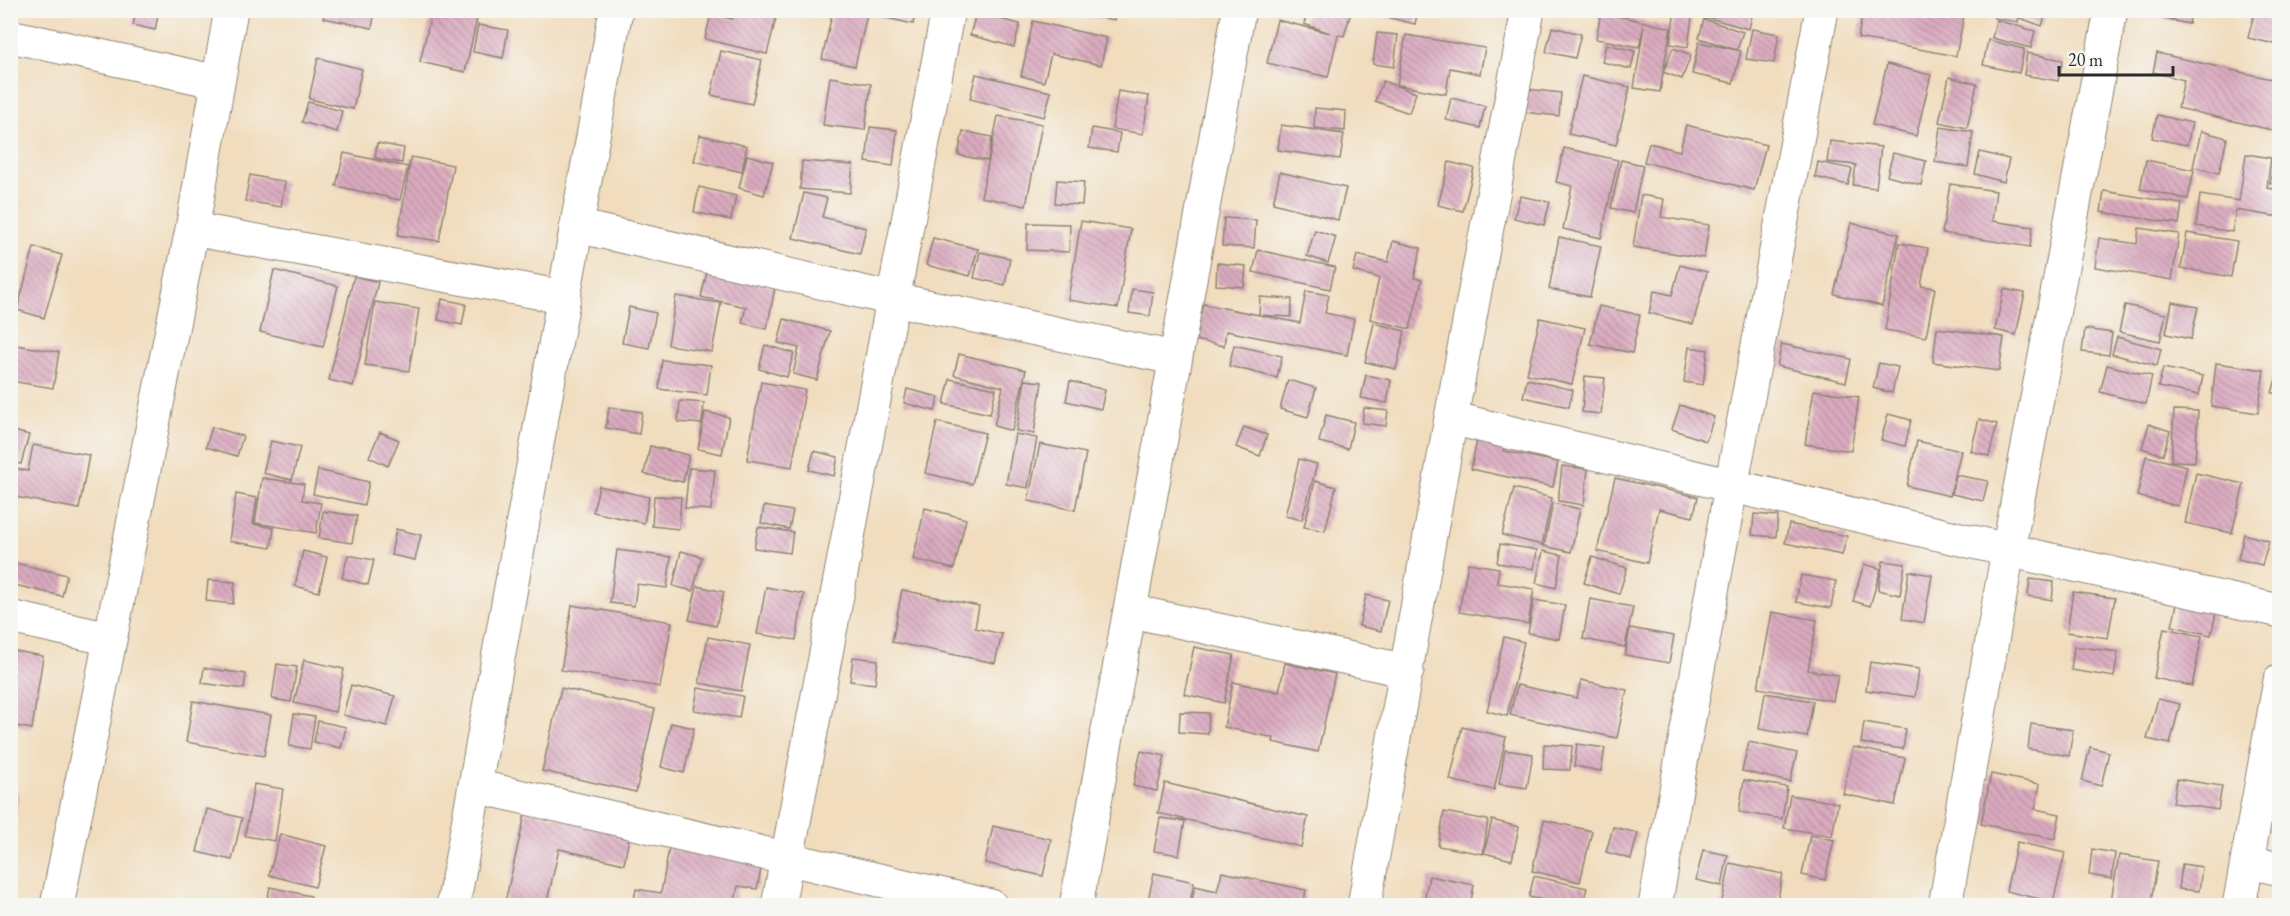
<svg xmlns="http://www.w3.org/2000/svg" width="2290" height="916" font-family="'EB Garamond',serif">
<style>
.building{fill:url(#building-back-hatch)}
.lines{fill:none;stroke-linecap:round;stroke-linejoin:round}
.minor-casing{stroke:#8e8474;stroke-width:35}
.tertiary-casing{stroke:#8e8474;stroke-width:35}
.minor{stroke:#fff;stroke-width:33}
.tertiary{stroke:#fff;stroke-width:33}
</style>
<defs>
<pattern id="building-back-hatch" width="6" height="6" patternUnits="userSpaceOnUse" patternTransform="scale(1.5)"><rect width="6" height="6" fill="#dbabc0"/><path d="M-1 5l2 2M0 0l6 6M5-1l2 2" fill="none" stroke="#b28b9c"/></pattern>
</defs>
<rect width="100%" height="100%" fill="#f6f6f2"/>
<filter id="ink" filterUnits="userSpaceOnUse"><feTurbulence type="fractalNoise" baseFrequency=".0167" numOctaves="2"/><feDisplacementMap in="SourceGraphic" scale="12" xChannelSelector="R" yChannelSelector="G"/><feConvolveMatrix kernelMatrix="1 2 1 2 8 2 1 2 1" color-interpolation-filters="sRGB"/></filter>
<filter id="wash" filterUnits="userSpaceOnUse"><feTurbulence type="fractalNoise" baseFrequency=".008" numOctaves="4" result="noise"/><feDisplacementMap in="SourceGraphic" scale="24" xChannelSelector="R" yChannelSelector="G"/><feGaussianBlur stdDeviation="1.35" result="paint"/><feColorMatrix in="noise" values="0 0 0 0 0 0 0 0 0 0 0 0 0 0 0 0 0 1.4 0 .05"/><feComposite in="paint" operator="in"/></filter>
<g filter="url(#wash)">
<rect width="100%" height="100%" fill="#f1ddbe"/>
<g id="blocks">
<path class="building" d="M136,10H159L155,30L133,25Z
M325,10H375L372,28L323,18Z
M432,10H479L465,72L420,62Z
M734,10H778L767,54L705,39L711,14L732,19Z
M833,10H846L867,15L855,66L822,59Z
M868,10H916L913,24L868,14Z
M1069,10H1116L1114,20L1068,13Z
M1308,10L1351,12L1344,36L1338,35L1328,77L1267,63L1277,20L1330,33L1304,24Z
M1384,10H1418L1415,24L1382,16Z
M1675,10H1693L1688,47L1670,44Z
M1706,10H1750L1753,11L1749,29L1705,17Z
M1893,10H1940L1964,16L1956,56L1858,38L1863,11L1892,17Z
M1995,10H2020L2018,22L1994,18Z
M2023,10H2047L2042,26L2020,18Z
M2156,10H2191L2189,24L2155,17Z
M2255,10H2280V26L2275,44L2248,38Z
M1601,12L1671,28L1663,72L1673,48L1691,55L1682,79L1663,72L1660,92L1634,88L1644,26L1639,47L1596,39Z
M976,13L1020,24L1014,47L970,35Z
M1704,19L1743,32L1737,50L1699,38Z
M1996,20L2035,31L2031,48L1992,38Z
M1033,21L1107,38L1101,65L1051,54L1044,82L1021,76Z
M478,25L508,30L503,58L473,52Z
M1552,27L1581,34L1575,58L1546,52Z
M1752,29L1779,34L1774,63L1746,59Z
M1377,33L1398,35L1394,67L1373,64Z
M1406,35L1485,48L1480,74L1450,68L1446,94L1397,85Z
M1988,40L2024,49L2019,73L1983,65Z
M1699,42L1741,51L1733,83L1692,74Z
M1606,44L1635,51L1631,69L1602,62Z
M721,51L762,60L752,104L711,95Z
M2027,53L2063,60L2058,81L2024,75Z
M2157,53L2280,81V132L2178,108L2184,80L2153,72Z
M318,58L362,69L353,109L309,99Z
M1887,64L1931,75L1916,136L1872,125Z
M976,74L1051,92L1044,117L970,99Z
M1582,76L1630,87L1616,145L1568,134Z
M830,77L871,84L865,130L823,125Z
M1949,77L1977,84L1967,128L1939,122Z
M1383,81L1416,93L1409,113L1375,101Z
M1526,89L1561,93L1559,116L1523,112Z
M1118,91L1149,96L1143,134L1112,129Z
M1451,98L1485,106L1480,128L1446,120Z
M308,102L342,111L337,132L302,122Z
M1315,108L1346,111L1345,131L1314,128Z
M2157,115L2192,123L2187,145L2152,138Z
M998,116L1042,124L1026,206L981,197Z
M1281,125L1344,134L1340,159L1278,150Z
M1686,125L1766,145L1754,190L1644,162L1649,143L1680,151Z
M870,127L897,130L893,166L866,162Z
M1940,127L1973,132L1968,167L1935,162Z
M1092,128L1120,133L1117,152L1089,148Z
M963,131L992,137L988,161L958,155Z
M2201,131L2227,138L2219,173L2193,167Z
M700,135L747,146L742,172L694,161Z
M1830,141L1881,147L1876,188L1853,185L1856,165L1827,162Z
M377,143L404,148L402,163L375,158Z
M2278,144H2280V185L2270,183Z
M1564,148L1618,160L1601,238L1563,229L1572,186L1556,182Z
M1980,152L2009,159L2004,182L1975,174Z
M344,153L408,167L400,200L336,186Z
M1893,153L1926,161L1921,185L1887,176Z
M2246,154L2271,158L2267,188L2280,190V217L2236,210L2232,232L2196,226L2200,195L2239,201Z
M747,155L773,162L764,195L739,188Z
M411,157L453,165L439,241L398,235Z
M1621,160L1643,165L1633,213L1611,208Z
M2146,160L2194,170L2188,199L2140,189Z
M802,161L853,165L850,193L800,189Z
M1449,162L1474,168L1463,211L1438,205Z
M1818,162L1852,169L1848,185L1815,177Z
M1280,172L1346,188L1338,220L1273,203Z
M250,175L285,182L281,207L245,201Z
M1057,180L1084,182L1082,205L1055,203Z
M1950,184L1996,191L1992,221L2033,227L2030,247L1942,233Z
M699,187L736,196L731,220L694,212Z
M2104,191L2182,204L2179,224L2101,212Z
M804,193L827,198L822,217L866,228L860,254L793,238Z
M1641,195L1664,199L1661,217L1709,225L1704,258L1633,247Z
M1520,196L1550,202L1544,225L1514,218Z
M1224,218L1256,220L1254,248L1222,246Z
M1081,221L1131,229L1118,308L1068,300Z
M1028,223L1070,224L1069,252L1027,250Z
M1851,223L1899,234L1882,306L1834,294Z
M2139,228L2179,234L2172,280L2095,267L2099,238L2137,244Z
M1315,230L1336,237L1328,263L1307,256Z
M2187,233L2237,241L2231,277L2181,268Z
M1559,237L1601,246L1590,297L1549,289Z
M933,238L978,249L970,276L926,265Z
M1393,241L1421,248L1414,278L1422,280L1410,329L1370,319L1379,278L1353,271L1357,255L1388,262Z
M1899,243L1928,248L1921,286L1935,288L1926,337L1885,330Z
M34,247L62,255L44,318L17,310Z
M1258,250L1335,267L1330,289L1253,272Z
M980,252L1010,258L1005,285L974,278Z
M1217,263L1246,266L1244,287L1216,285Z
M1680,265L1707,272L1693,324L1649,313L1654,291L1672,295Z
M274,270L338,286L323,347L260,332Z
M707,272L775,287L767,329L742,323L746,307L701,297Z
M354,276L378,282L353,386L329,380Z
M1132,289L1153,292L1150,316L1129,313Z
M2004,289L2025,293L2016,335L1995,330Z
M1306,291L1329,295L1325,313L1354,319L1347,355L1226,331L1224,346L1195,340L1203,304L1300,323Z
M676,296L721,303L712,352L668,345Z
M1260,297L1292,299L1291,317L1259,315Z
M442,299L466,304L462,325L438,320Z
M375,302L419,309L409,371L365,365Z
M2172,302L2198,307L2191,339L2166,334Z
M2125,305L2166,314L2160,341L2119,332Z
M1599,306L1640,315L1632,353L1590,344Z
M629,307L656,313L649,348L622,343Z
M1540,318L1585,328L1572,384L1527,374Z
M784,319L830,331L817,380L793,374L799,348L778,343Z
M1374,323L1405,331L1396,369L1365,362Z
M1937,328L2004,337L1999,371L1933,362Z
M2085,329L2112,333L2109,355L2082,352Z
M2117,337L2161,349L2157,366L2112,354Z
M1782,344L1851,359L1846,382L1777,366Z
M16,345L59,352L53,388L10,381Z
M765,345L794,353L787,377L759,369Z
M1234,345L1282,356L1277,378L1229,366Z
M1689,347L1708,350L1703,385L1684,382Z
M959,354L1026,370L1012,431L994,426L1003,387L954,375Z
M662,360L711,365L707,395L659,389Z
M1879,363L1898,367L1892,393L1873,388Z
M2216,363L2264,370L2258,413L2211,406Z
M2107,365L2152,376L2146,404L2100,392Z
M2280,365V394L2272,393Z
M2163,368L2203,376L2199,395L2158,387Z
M1366,375L1391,380L1387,403L1361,398Z
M1585,376L1605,378L1601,414L1582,412Z
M950,379L996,389L990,414L944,404Z
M1527,379L1573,390L1569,407L1523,397Z
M1025,380L1042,382L1034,434L1016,431Z
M1288,380L1316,388L1308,417L1280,409Z
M1070,381L1105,390L1101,409L1066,401Z
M761,382L805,390L792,467L747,460Z
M907,389L939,397L935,411L904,403Z
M1814,390L1859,397L1851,451L1805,444Z
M680,401L704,403L702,424L678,422Z
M1680,405L1714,417L1706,441L1672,429Z
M609,407L642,412L639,434L606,428Z
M1364,408L1388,411L1386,426L1362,423Z
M2174,410L2198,411L2195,462L2171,461Z
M705,412L729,417L722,454L698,449Z
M1888,414L1911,420L1905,446L1881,440Z
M1326,415L1354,422L1348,449L1319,442Z
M1979,419L1997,424L1989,456L1971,451Z
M937,422L985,433L972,484L925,473Z
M2149,424L2170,431L2163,455L2142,448Z
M212,427L243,436L237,456L206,447Z
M1244,427L1267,435L1260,456L1236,447Z
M10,430L29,435L21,464L10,461Z
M1479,430L1507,435L1503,451L1558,462L1553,487L1471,469Z
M380,432L399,440L388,466L369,457Z
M1015,434L1037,438L1028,488L1006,484Z
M271,441L300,447L292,480L263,473Z
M1917,441L1961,451L1950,496L1907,486Z
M1040,444L1086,453L1075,510L1028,501Z
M33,445L89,455L79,509L10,496V467L28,471Z
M650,446L689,455L683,482L644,474Z
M814,451L838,457L834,476L809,470Z
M2146,456L2187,466L2178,506L2137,496Z
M1299,459L1317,464L1302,520L1285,516Z
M1562,466L1588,469L1584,505L1558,501Z
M689,468L715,470L711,510L685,508Z
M318,470L369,482L364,505L313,494Z
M2196,473L2244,484L2232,533L2185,523Z
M1956,475L1988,481L1983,501L1952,494Z
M262,478L304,484L302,500L321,503L316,533L255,523Z
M1615,478L1698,497L1693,517L1659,509L1647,563L1597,551Z
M1315,481L1336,487L1325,531L1304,527Z
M599,486L649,497L644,523L593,512Z
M1514,488L1552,498L1542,545L1502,535Z
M236,494L257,498L253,524L274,528L271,548L229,541Z
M654,496L681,497L679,529L652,526Z
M1553,503L1580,509L1571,552L1544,546Z
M764,506L793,511L789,529L761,523Z
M925,508L966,519L954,569L913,559Z
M323,511L357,516L352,543L319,538Z
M1754,514L1778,516L1776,537L1752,535Z
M1789,524L1847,536L1842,555L1785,543Z
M758,527L793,532L790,553L754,548Z
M396,529L421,535L415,560L391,555Z
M2244,534L2269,541L2262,565L2238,559Z
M1500,544L1537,550L1534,569L1497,563Z
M617,550L671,557L667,588L637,584L634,606L610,603Z
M303,551L327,557L319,592L295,586Z
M681,551L702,557L693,591L673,586Z
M1543,551L1562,555L1556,588L1536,583Z
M348,555L374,560L368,585L342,578Z
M1592,557L1627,568L1619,594L1584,583Z
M1883,561L1905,564L1900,595L1878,590Z
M15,563L67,575L62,596L10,584Z
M1468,563L1499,568L1497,583L1534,589L1528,624L1459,612Z
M1864,564L1881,569L1870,606L1853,601Z
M1909,571L1932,575L1924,623L1902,619Z
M1801,575L1836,581L1831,608L1796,602Z
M2030,579L2054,582L2052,600L2028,596Z
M208,580L235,582L233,604L206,601Z
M697,586L724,592L716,626L689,620Z
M766,587L804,594L796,640L757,634Z
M902,590L979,606L975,628L1002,634L995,663L892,642Z
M2073,592L2115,598L2108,638L2067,632Z
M1366,595L1388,600L1381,631L1359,626Z
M1590,599L1633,607L1625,647L1583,639Z
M1534,600L1565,605L1559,639L1528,633Z
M2177,604L2216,613L2211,635L2172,626Z
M572,605L672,622L660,687L561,670Z
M1772,612L1817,620L1808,670L1838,675L1833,701L1758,688Z
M1630,628L1674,636L1669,663L1625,655Z
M2164,628L2202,636L2192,686L2154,678Z
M708,637L750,645L741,691L699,683Z
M1504,637L1524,642L1507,716L1487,711Z
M2074,646L2118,652L2114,677L2071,670Z
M1194,647L1234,655L1224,703L1184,694Z
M10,650L43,656L32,729L10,725Z
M853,657L878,660L875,684L850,681Z
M304,660L344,669L335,712L294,703Z
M1870,662L1919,669L1915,697L1866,690Z
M1285,663L1335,674L1318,752L1273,742L1274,738L1224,727L1233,682L1279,692Z
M277,664L297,667L291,702L272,699Z
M204,668L246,674L244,689L202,683Z
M1581,680L1627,690L1617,738L1510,715L1517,685L1577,698Z
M351,685L395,696L387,726L343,715Z
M561,688L655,709L636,792L542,771Z
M698,688L743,696L739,718L694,710Z
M1765,693L1813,701L1807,737L1759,729Z
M2158,699L2180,704L2170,744L2147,739Z
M193,701L271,715L264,756L186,742Z
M1180,712L1209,713L1208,734L1179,732Z
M294,714L315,717L310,749L289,746Z
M318,721L346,727L341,748L314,742Z
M1864,722L1906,729L1903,749L1861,743Z
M671,723L694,728L684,773L661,767Z
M2031,724L2073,730L2069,756L2028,749Z
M1462,727L1506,737L1494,790L1450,780Z
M1749,742L1797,753L1790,782L1742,771Z
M1544,744L1572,746L1570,770L1543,769Z
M1577,744L1605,748L1601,771L1574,766Z
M1853,747L1905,758L1895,805L1843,794Z
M2090,747L2109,752L2101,786L2082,781Z
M1505,750L1533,754L1527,788L1499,784Z
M1141,751L1165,756L1157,791L1133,786Z
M1991,774L2040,784L2035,809L2060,814L2055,839L1981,824Z
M2177,779L2222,786L2218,810L2173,803Z
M1744,780L1787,787L1782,819L1739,812Z
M1165,783L1308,817L1301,847L1158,813Z
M254,784L283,789L275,841L245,836Z
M10,792L19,794L14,819H10Z
M1790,795L1838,803L1832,836L1784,828Z
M207,809L242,818L232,860L197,852Z
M2277,809H2280V834L2272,833Z
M526,810L630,833L624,864L559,849L546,906H517L505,902Z
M1444,812L1488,820L1483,854L1438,846Z
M1160,818L1185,821L1179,855L1154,851Z
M1492,820L1519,827L1512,860L1484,853Z
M1544,820L1592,831L1580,882L1532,871Z
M993,826L1051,839L1043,876L985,863Z
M1613,827L1638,833L1631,859L1606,852Z
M280,834L326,846L315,887L269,875Z
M1810,835L1834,840L1825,880L1802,875Z
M2017,842L2065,853L2053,902L2006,891Z
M669,848L762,864L757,889L738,886L734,906H633L636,889L661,893Z
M2092,849L2115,853L2112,879L2089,875Z
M1703,850L1728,855L1722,886L1696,880Z
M2119,855L2158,861L2150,906H2110Z
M1730,863L1783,874L1776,906H1721Z
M2182,864L2202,867L2199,891L2179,889Z
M1222,872L1306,890L1303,906H1191L1195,886L1217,891Z
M1154,873L1194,882L1189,906H1174L1148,900Z
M1429,876L1474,885L1470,906H1423Z
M1534,876L1587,888L1582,906H1568L1529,897Z
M270,887L311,896L309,906H266Z"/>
</g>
</g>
<g filter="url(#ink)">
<use href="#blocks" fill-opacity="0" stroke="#8e8474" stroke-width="1.5"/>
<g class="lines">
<g class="minor-casing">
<path id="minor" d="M10,36L218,82
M577,226L893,299L1174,358
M192,229L564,297
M1451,418C1727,486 2003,550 2280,611
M1131,611L1407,671
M10,617L110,639
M475,786L991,906
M2248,862L2280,869
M57,906L192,229L231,10
M778,906L948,10
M1076,906C1132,607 1183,309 1239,10
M1364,906L1451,418L1528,10
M1655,906L1731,487L1822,10
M1945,906L2008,551L2111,10
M2239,906L2280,681"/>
</g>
<g class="tertiary-casing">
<path id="tertiary" d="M453,906L616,10"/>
</g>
<use href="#minor" class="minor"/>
<use href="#tertiary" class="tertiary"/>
</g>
</g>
<rect width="2290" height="916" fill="none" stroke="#f6f6f2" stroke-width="36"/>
<path d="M2059 66v9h114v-9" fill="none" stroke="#2b2b2b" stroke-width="3"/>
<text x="2068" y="66" font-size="18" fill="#2b2b2b" stroke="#f6f6f2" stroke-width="4.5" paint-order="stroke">20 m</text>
</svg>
